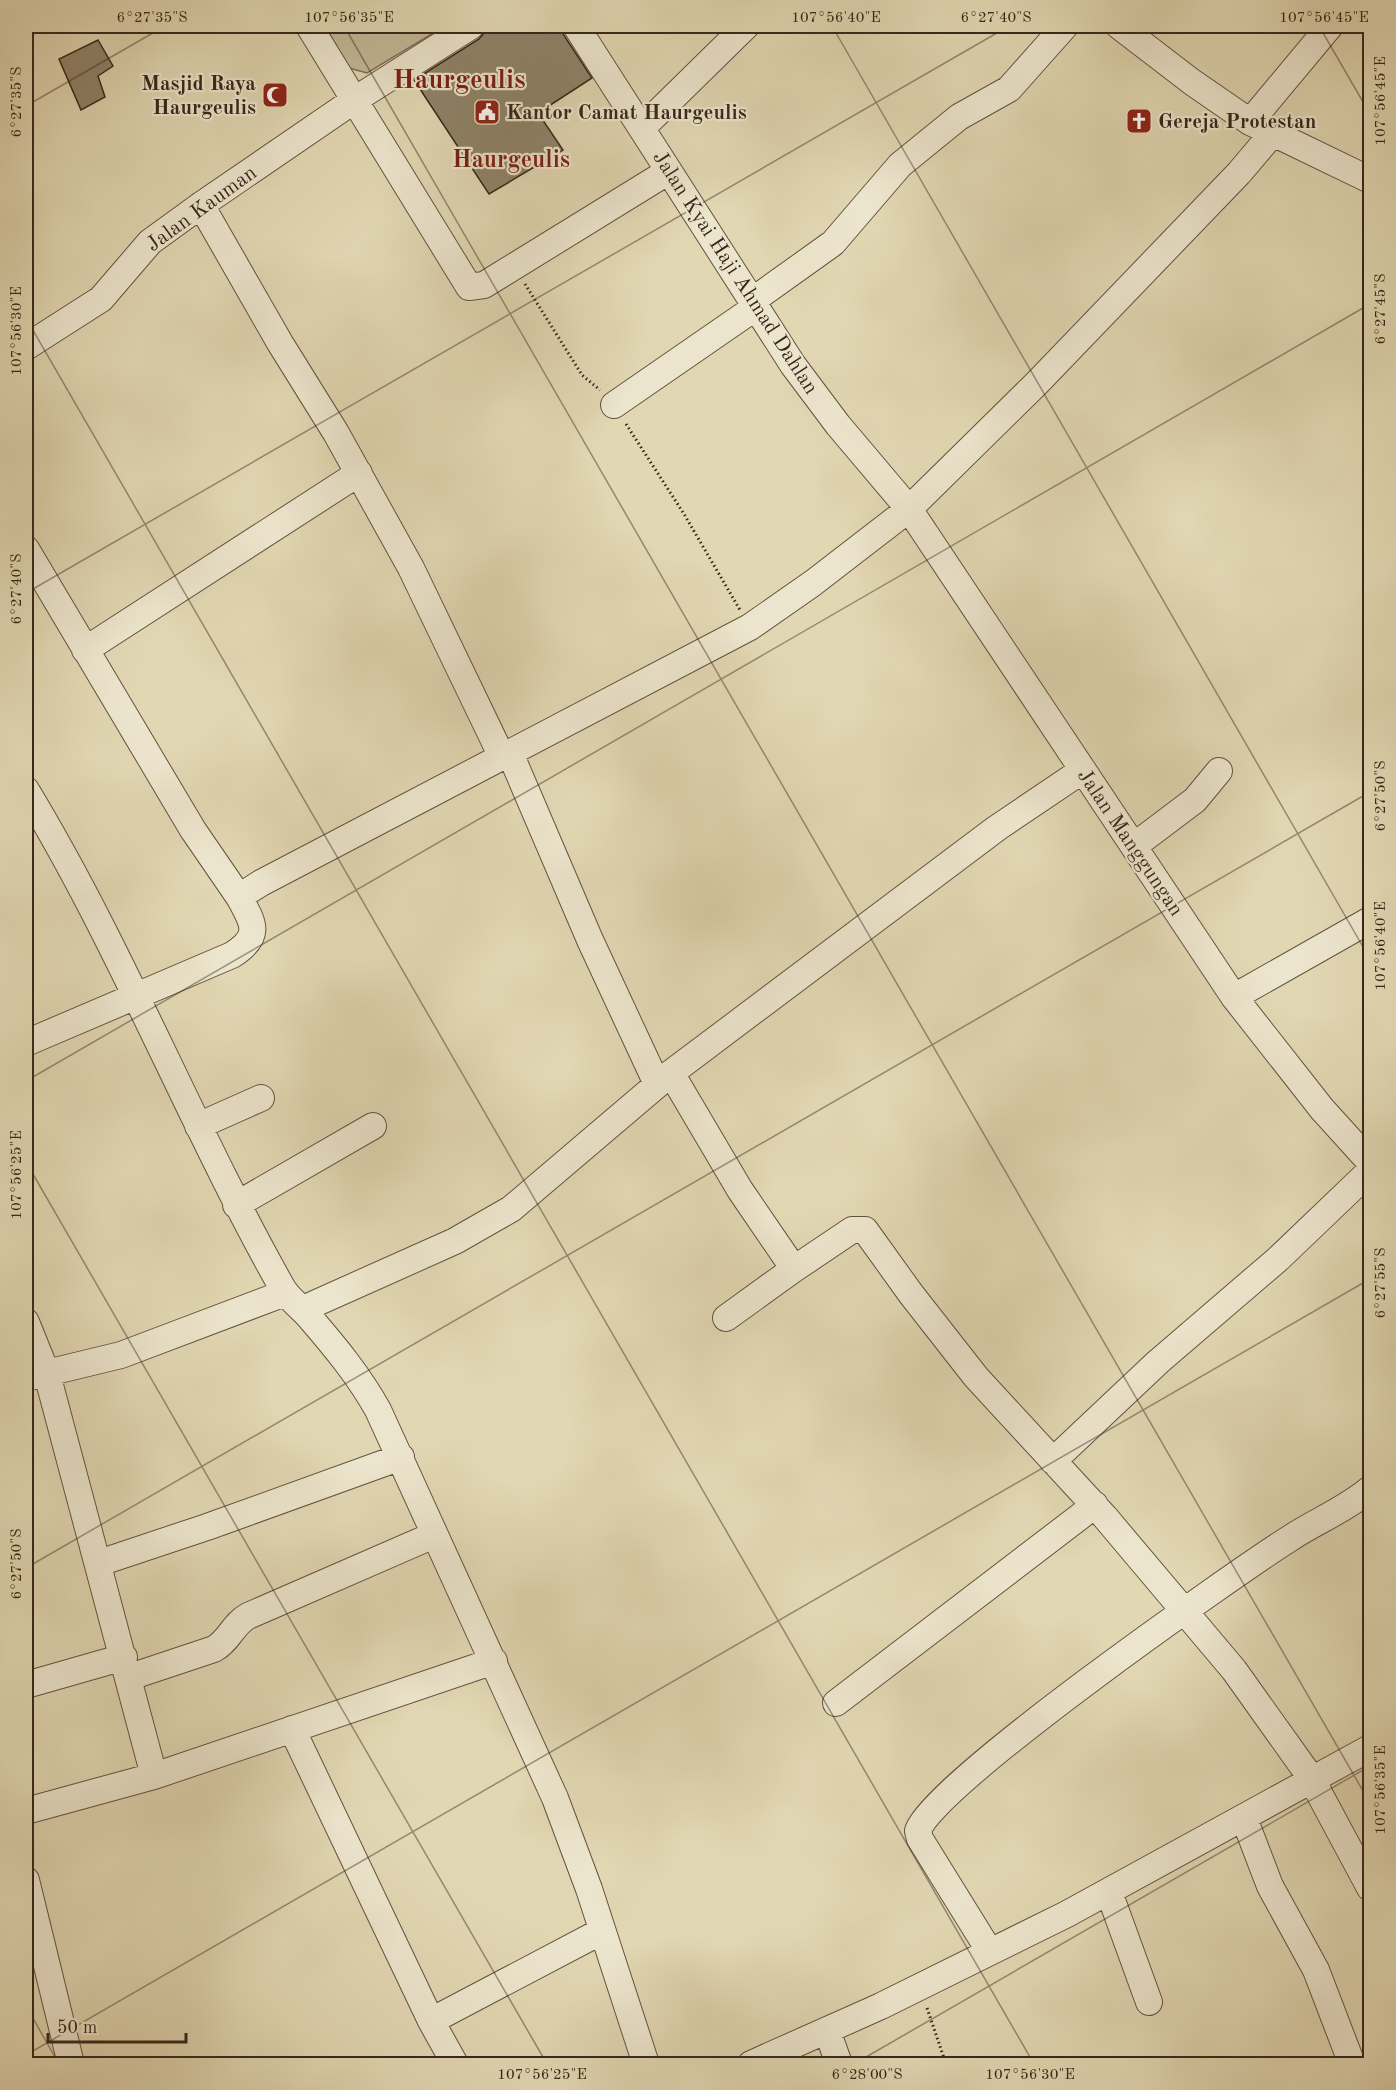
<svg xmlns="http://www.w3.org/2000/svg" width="1396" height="2090" font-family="'Old Standard TT',serif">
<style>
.green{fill:#c4b998;stroke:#7e7058;stroke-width:1.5}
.building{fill:#8f8369;stroke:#372719;stroke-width:1.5}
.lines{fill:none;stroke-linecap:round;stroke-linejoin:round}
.minor-casing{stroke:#62533f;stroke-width:28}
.path{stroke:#372719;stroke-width:3;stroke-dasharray:1.5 3;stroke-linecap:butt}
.minor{stroke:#ece5cd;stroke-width:26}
.ticks{fill:none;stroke:#372719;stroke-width:1.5;stroke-opacity:0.45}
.labels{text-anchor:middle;stroke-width:4.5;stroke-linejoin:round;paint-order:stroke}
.poi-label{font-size:21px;font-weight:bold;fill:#372719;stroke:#ece5cd;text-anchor:start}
.street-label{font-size:21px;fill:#372719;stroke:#ece5cd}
.quarter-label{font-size:24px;font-weight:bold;fill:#7a1f14;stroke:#ece5cd}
.district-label{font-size:27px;font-weight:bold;fill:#7a1f14;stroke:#ece5cd}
.neatline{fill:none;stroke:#372719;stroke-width:2}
.ticks-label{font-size:15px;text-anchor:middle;fill:#372719}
</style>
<rect width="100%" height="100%" fill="#e1d7b2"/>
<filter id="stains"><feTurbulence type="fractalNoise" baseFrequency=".00333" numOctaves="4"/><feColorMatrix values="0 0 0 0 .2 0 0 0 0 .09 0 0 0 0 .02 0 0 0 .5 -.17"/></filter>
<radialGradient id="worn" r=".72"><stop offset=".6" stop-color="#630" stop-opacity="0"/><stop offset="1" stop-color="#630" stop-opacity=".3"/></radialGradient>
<path class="green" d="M325,26H445L367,73L349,68Z"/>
<path class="building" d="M490,26H561L563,34L592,78L538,113L563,150L489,194L414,80L479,39Z
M98,40L113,66L98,76L105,97L81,110L59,59Z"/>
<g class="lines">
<g class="minor-casing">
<path id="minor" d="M309,26L469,287L484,285L669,171
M576,26L793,365L838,425L909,509L1234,997L1322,1109L1370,1162
M1119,26L1192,82L1250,122L1370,180
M1250,122L1330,26
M642,128L746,26
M201,205L280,343L336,433L411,568L502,757
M752,301L833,243L900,165L959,117L1009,89L1065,26
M26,347L101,299L150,242L201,205L356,99L471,26
M614,405L756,307
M26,549L193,830L239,897
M85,650L359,473
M510,753L590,940L657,1084
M26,790C123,950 191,1126 283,1289C290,1300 303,1309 311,1319C336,1348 359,1376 378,1410L555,1798L589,1889L646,2064
M1134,846L1195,800L1219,771
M1234,997L1370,920
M26,1043L232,955C262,936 254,924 239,897L261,883L750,627L813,583L909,509L1037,383L1239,173L1272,134
M671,1073L740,1190L794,1269L852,1230H865L911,1294L976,1377L1105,1517L1234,1670L1311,1778L1370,1888
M198,1126L261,1098
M236,1205L373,1126
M303,1309L455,1241L511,1209L671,1073L997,828L1083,770
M726,1318L794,1269
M26,1322L47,1374L154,1776
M26,1378L121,1355L285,1293
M1053,1461L1158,1362L1278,1259L1370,1171
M99,1563L207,1527L401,1457
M130,1677L214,1649C229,1641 233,1624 248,1616L434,1535
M26,1685L124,1657
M836,1703L1095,1505
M292,1729L431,2021
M26,1811L154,1776L494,1661
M1244,1818L1270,1886L1316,1970L1352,2064
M26,1880L71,2064
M1109,1892L1149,2002
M990,1952L920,1839L918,1831C928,1788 1234,1574 1289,1539C1316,1521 1345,1510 1370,1489
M827,2030L839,2064
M455,2064L431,2021L602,1931
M751,2064L881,2006L1067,1914L1370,1748"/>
</g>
<path class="path" d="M525,284L582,375L600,390
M626,424L684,514L740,610
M927,2008L946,2064"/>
<use href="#minor" class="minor"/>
</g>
<path class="ticks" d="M344,26L1370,1803M832,26L1370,959M1319,26L1370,114M26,106L165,26M26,318L1034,2064M26,593L1009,26M26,1081L1370,304M26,1162L547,2064M26,1568L1370,792M26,2006L59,2064M26,2055L1370,1279M854,2064L1370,1766"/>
<defs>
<g id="mosque-square" transform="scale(1.35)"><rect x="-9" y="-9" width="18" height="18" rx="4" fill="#8f2418" stroke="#ece5cd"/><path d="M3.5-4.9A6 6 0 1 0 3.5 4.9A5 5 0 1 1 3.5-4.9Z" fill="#fff"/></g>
<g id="civic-square" transform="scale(1.35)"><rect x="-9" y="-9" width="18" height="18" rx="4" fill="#8f2418" stroke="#ece5cd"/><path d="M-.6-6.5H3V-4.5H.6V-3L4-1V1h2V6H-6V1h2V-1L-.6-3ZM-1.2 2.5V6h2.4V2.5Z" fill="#fff"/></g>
<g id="church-square" transform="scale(1.35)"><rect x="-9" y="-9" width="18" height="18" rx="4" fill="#8f2418" stroke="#ece5cd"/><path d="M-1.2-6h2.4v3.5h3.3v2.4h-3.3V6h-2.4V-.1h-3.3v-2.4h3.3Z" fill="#fff"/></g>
</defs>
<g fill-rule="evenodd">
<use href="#mosque-square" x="275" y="95"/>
<use href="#civic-square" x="487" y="112"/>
<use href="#church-square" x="1139" y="121"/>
</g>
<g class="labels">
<g class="poi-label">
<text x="256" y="90" text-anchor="end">Masjid Raya<tspan x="256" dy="24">Haurgeulis</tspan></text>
<text x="506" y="119">Kantor Camat Haurgeulis</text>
<text x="1158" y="128">Gereja Protestan</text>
</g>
<g class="street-label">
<text transform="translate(201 208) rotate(-36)" y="7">Jalan Kauman</text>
<text transform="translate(736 272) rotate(57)" y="7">Jalan Kyai Haji Ahmad Dahlan</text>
<text transform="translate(1131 842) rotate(56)" y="7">Jalan Manggungan</text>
</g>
<g class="quarter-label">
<text x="511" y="167">Haurgeulis</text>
</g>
<g class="district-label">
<text x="459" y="88">Haurgeulis</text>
</g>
</g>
<rect width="1396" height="2090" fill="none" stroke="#e1d7b2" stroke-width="66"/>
<path d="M48 2033v9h138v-9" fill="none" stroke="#372719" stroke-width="3"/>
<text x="57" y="2033" font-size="18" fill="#372719" stroke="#ece5cd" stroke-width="4.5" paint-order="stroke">50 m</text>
<rect x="33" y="33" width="1330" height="2024" class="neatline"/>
<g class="ticks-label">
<text x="152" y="22">6°27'35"S</text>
<text x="349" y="22">107°56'35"E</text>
<text x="836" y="22">107°56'40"E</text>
<text x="996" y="22">6°27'40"S</text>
<text x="1324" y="22">107°56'45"E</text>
<text transform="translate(1380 101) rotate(-90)" y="5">107°56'45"E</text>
<text transform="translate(16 102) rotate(-90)" y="5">6°27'35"S</text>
<text transform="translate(1380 309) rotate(-90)" y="5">6°27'45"S</text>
<text transform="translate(16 331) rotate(-90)" y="5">107°56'30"E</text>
<text transform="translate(16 589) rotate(-90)" y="5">6°27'40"S</text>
<text transform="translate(1380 796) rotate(-90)" y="5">6°27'50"S</text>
<text transform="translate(1380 946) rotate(-90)" y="5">107°56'40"E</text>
<text transform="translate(16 1175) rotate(-90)" y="5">107°56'25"E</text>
<text transform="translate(1380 1283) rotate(-90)" y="5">6°27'55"S</text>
<text transform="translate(16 1564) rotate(-90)" y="5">6°27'50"S</text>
<text transform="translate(1380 1790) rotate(-90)" y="5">107°56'35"E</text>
<text x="542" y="2079">107°56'25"E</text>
<text x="867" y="2079">6°28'00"S</text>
<text x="1030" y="2079">107°56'30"E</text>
</g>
<rect width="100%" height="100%" filter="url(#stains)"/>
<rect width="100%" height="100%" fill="url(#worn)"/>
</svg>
